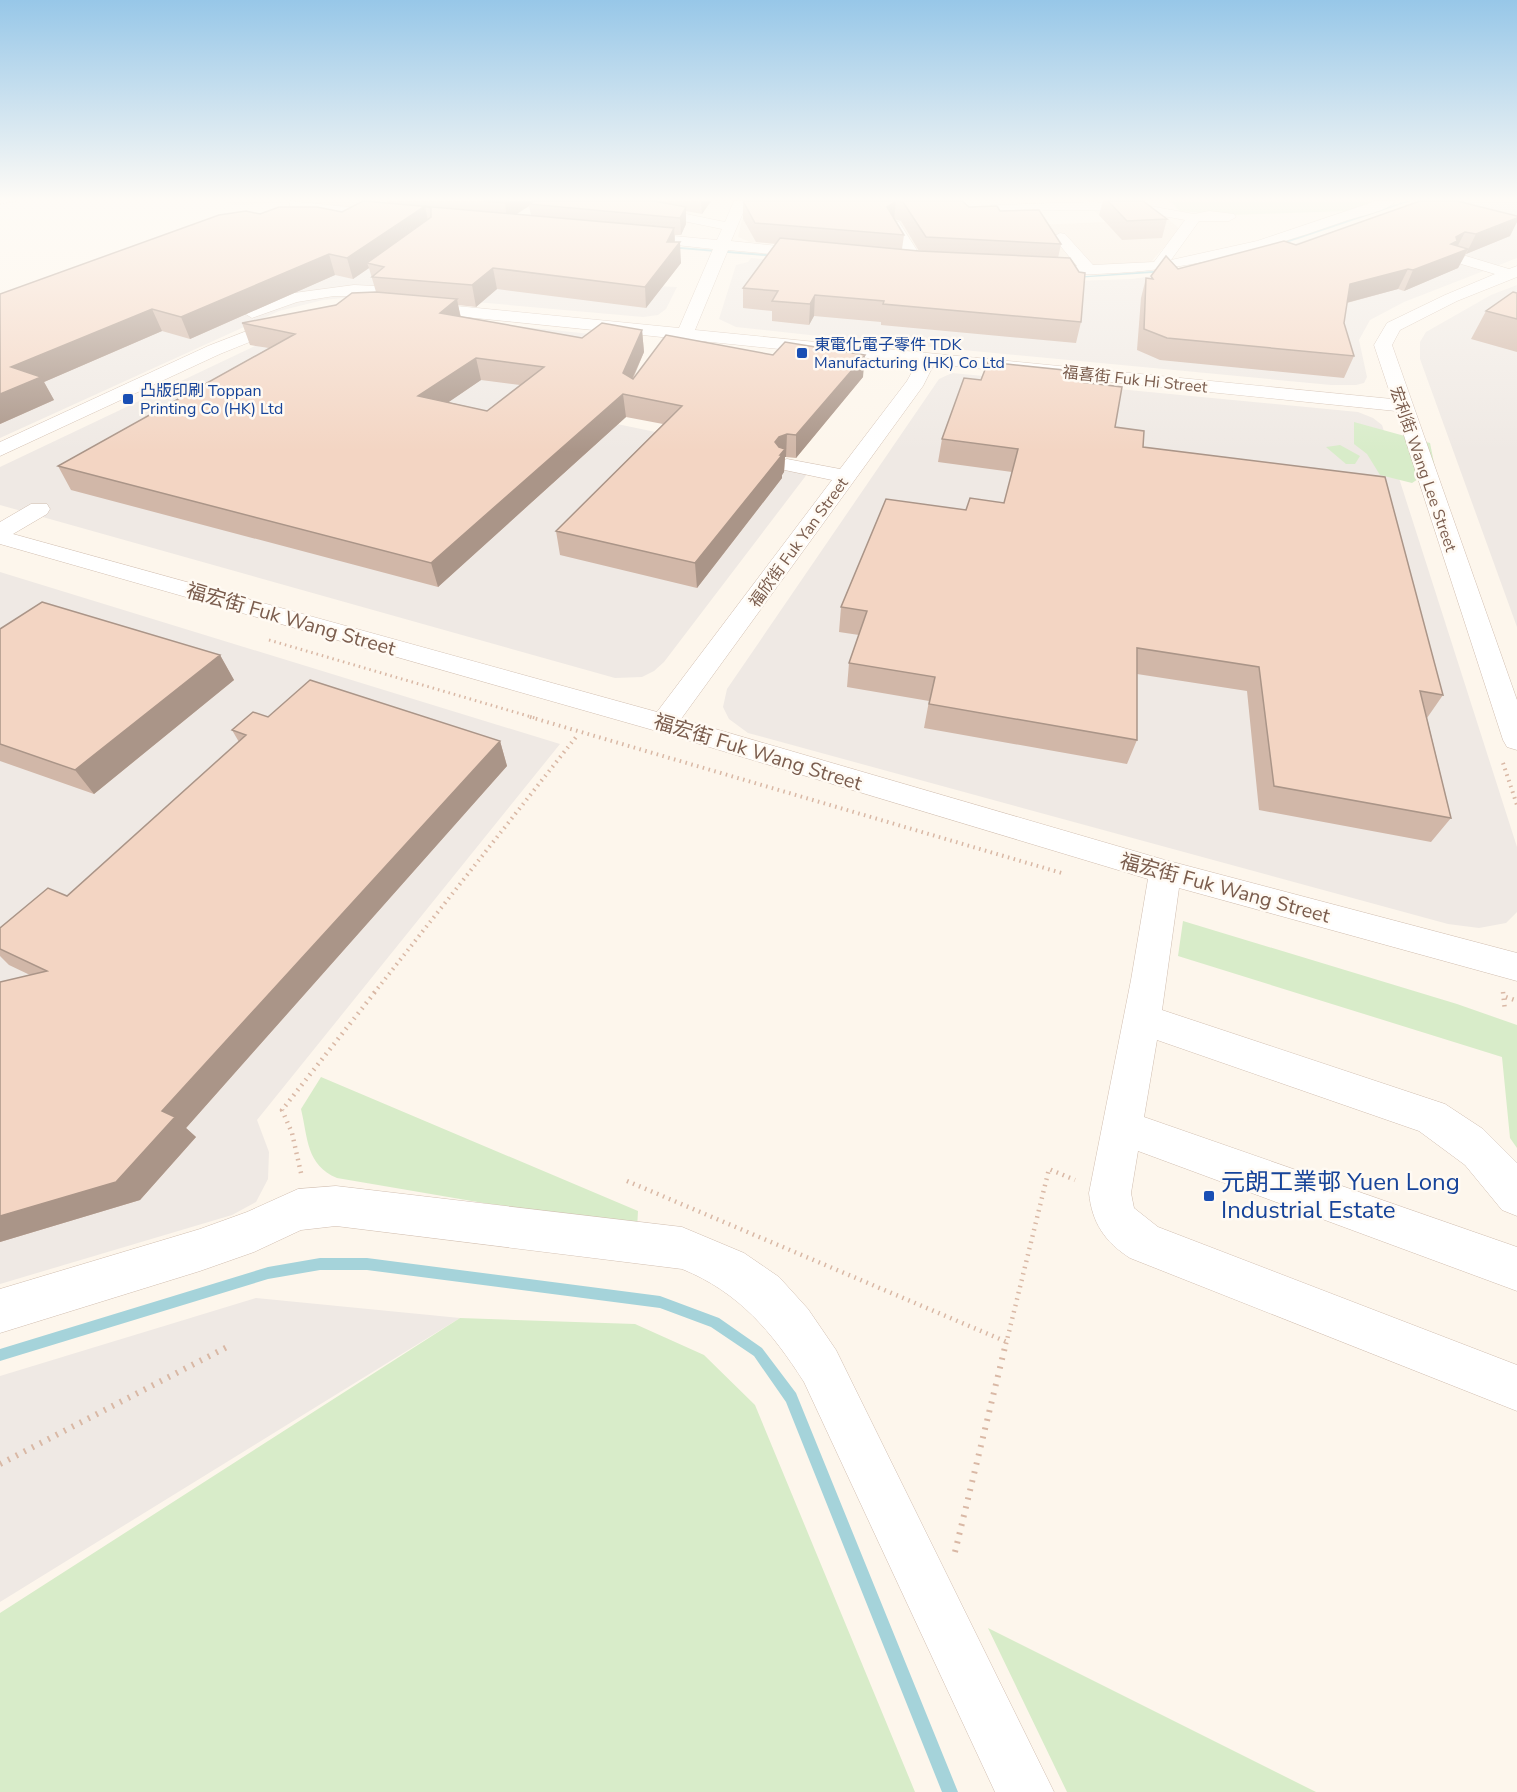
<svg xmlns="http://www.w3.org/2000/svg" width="1517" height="1792" font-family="'Nunito Sans','Noto Sans TC',sans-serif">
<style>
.residential{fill:#f5e8da}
.industrial{fill:#efe9e4}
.green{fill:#d8ecc9}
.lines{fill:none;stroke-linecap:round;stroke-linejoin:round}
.stream{fill:#a5d3da;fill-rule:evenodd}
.minor-casing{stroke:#d1beb0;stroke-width:1}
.path-far4{stroke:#d9b8a5;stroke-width:1.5;stroke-dasharray:1 2;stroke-linecap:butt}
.path-far3{stroke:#d9b8a5;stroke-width:3;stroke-dasharray:1.5 4;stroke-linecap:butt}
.path-far2{stroke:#d9b8a5;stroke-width:4;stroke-dasharray:1.5 4.5;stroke-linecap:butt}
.path-far1{stroke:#d9b8a5;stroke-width:4.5;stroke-dasharray:1.5 5;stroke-linecap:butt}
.path{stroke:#d9b8a5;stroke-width:6;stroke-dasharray:2 7;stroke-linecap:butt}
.minor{fill:#fff;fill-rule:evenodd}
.wall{fill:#d1b7a8;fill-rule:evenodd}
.shaded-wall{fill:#aa9588}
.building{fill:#f3d5c3;stroke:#aa9588;stroke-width:1.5;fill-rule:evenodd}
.transit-dot{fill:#1a4fb4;stroke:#fffaf3;stroke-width:2}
.labels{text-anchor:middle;stroke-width:5;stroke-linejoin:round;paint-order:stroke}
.far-transit-label{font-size:16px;fill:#164399;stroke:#fffaf3;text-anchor:start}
.far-street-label{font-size:16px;fill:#7a5c4d;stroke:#fffaf3}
.street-label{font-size:20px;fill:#7a5c4d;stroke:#fffaf3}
.near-transit-label{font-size:24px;fill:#164399;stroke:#fffaf3;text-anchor:start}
</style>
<rect width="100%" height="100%" fill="#fdf6ec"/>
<path class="residential" d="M225,201H428L407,214L301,202L232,205Z
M752,201L1012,226L1106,222L1092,209L1158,211L1180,229L1151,262L1068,267L750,242L738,237L742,220L752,219Z"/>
<path class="industrial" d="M1426,201H1517V258L1404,302L1370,320L1359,340L1367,377L1364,383L1356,385H1331L828,337L736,327L719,319L736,265L748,262L751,258L993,280L1046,282L1132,279L1229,265Z
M231,226L630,285L677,287L666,309L658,315L643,317L408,296L373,295L323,300L279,311L0,438V312Z
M1517,285V627L1420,359V342L1426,332L1491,295Z
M468,321L600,335L511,402L814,465L664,662L654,671L642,677L615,678L0,505V467L301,324Z
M952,373L1358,412L1373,418L1382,425L1517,847V912L1506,923L1479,928L1448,924L748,733L729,719L723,707L727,689L939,379Z
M0,572L560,744L257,1120L269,1152L268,1179L256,1202L232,1215L0,1284Z
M256,1298L460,1318L0,1602V1376Z"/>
<path class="green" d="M1160,201H1375L1345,211L1232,215L1180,211L1171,202Z
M1354,422L1430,443L1435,468L1412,483L1380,475L1367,454L1354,444Z
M1340,445L1360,456L1355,464H1346L1326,447Z
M1183,921L1457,1004L1517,1025V1148L1510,1138L1502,1057L1178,956Z
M321,1077L638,1211L637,1229L337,1178C306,1165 308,1138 301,1109Z
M460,1318L635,1324L704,1355L755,1405L915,1792H0V1613Z
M988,1628L1316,1792H1067Z"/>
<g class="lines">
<path class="stream" d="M1406,201H1411L1277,246L1274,245Z
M668,246L777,255L779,256L777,257L669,248Z
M1166,270L1167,272L1075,278L1073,277Z
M320,1258H367L660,1296L719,1318L762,1348L796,1393L958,1792H942L786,1402L754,1356L711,1327L660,1308L367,1270H320L268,1279L0,1361V1349L268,1267Z"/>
<g class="minor-casing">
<path id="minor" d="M289,201L388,211L395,215L388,219L291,209Z
M598,201H623L725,222L734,201H748L731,241L815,250L822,254L815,258L728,250L695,330L1392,399L1374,345L1387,323L1445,295L1495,274L1451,261L1448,258L1451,255L1456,253L1509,269L1517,266V277L1457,301L1400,330L1392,345L1517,700V750L1507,747L1503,740L1396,411L934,364L923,386L681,719L1165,860L1517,953V981L1179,888L1162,1010L1445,1104L1483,1129L1517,1163V1216L1502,1210L1465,1165L1419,1131L1157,1040L1144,1117L1517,1247V1291L1138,1151L1131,1193L1134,1208L1158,1227L1517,1365V1411L1130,1258C1105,1242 1092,1223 1089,1193L1131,980L1148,879L653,730L0,544V522L31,504H47L50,509L47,514L13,534L657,712L832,480L780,469L777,465L780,461L787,459L840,469L907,381L917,363L416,312L408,307L416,302L679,328L713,249L630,240L623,236L630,232L717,240L722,229L605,205Z
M1376,201H1396C1386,212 1359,216 1345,221C1233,261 1153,278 1034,274L1026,269L1034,264L1077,266L1053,237L1060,233L1065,234L1093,265L1154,262L1185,220C1122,207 1057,209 993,213L986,209L993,205L1094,202L1144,205L1194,214L1209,211L1234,214L1236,217L1229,221H1199L1171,260L1257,241Z
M894,221L899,222L925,263L922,266H912L909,263L887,225Z
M354,285L419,288L427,293L419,298L334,296L297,302L252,318L244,313L246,309L294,293Z
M288,315L296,320L294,324L220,354L0,456V442L208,346Z
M336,1186L682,1227L744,1253L779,1277L808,1309L836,1350L1054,1792H995L804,1382C772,1332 739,1292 682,1269L336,1226L301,1230L254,1252L200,1271L0,1333V1289L200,1229L247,1212L298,1189Z"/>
</g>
<path class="path-far4" d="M0,204L18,201"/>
<path class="path-far3" d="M269,640L535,718"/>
<path class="path-far2" d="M530,717L1065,874
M1503,763L1517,805
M374,993L576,737"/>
<path class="path-far1" d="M1503,992L1505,1011
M1506,997L1517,1001
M301,1173L292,1133L282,1110L375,992
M627,1181L1007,1342
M1006,1344L1049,1169L1075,1180"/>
<path class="path" d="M0,1464L227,1347
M955,1552L1006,1343"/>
<use href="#minor" class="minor"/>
</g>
<path class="wall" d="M387,201H711L702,214L686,211V224L681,235H675V242L681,263L646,308L497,289L476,307L458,305L461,317L582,338L642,330L644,352L633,379L863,377L796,458L786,457H785L784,472L782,475V478L697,588L560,555L556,531L663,424L626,417L438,587L71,490L58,466L269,348L250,345L242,323L336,305L376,292L369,268L353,279L335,275L190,339L162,331L44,382L54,400L0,424V294L260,214L342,212L388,203ZM529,206L531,215L517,214ZM481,380L520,385L487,411L448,402Z
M743,201H962L969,207L1000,211L1061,244L1058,258L1081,322L1076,343L881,325V322L814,316L809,325L772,321V311L743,308V288L776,244L756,242L743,219ZM894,219L901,221L919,251L902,249L904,235Z
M1103,201H1143L1167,219L1162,238L1122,240L1099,215Z
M1420,201L1510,236L1466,254L1458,268L1404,291L1398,289L1347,303L1344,323L1354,356L1344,378L1160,360L1137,350L1141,298L1146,278H1151V276L1178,269L1296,245Z
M1517,293V352L1471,339L1486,311Z
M981,380L1081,382L1115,427L1143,447L1443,695L1427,718L1451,818L1431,842L1259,810L1247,691L1137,674V740L1127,764L924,728L929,701L847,687L849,663L859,635L839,632L841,607L966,510L1004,503L1012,472L938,462L942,439Z
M0,629L220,655L234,680L94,794L0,761Z
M268,717L500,741L507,766L186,1128L196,1137L140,1200L0,1242V982L30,975L9,965L0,956V928L67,896L239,742L232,730Z"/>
<path class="shaded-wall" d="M508,201H538L529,204V206L507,220L505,203Z
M701,201H711L702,214Z
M896,201L894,219L885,226L887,207Z
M425,206L429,226L367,263L369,268L353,279L347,258Z
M686,207V224L681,235L680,218Z
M1517,218V222L1510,236L1466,254L1476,234Z
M674,228L675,248L680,242L681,263L646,308L645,287Z
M1465,232L1455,251L1468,249L1458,268L1404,291L1413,270L1456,237Z
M329,254L335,275L190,339L181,317Z
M493,268L497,289L476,307L472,285Z
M1408,269L1398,289L1342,304L1350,284Z
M815,295L814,316L809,325L810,304Z
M457,299L461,320L440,313Z
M152,309L162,331L44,382L54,400L0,424V394L11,367Z
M642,330L644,352L625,395L623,373Z
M865,355L863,377L796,458V435Z
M476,358L481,380L424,419L418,396Z
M623,394L626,417L438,587L431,563Z
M787,434L786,457H785L784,472L782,475V478L697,588L695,563L779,437Z
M220,655L234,680L94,794L75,770Z
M500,741L507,766L186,1128L196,1137L140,1200L0,1242V1216L162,1111Z"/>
<path class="building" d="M363,201L674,228L667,242H680L645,287L493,268L472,285L372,277L384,267L367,263L431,217V208L425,206L347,258L329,254L181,317L152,309L11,367L41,377L0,394V294L219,215L246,211L260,214L279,207H317L342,212Z
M483,201H508L505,203Z
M534,201H654L686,207L680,218L529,204Z
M743,201H896L887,207L904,235L755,223Z
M897,201H962L969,207L997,206L1000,211L1039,210L1061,244L926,237L903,202Z
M1108,201H1143L1167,219L1127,221Z
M1420,201H1457L1517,216V218L1476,234L1465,232L1456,237L1457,241L1451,244L1468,249L1413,270L1408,269L1350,284L1344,323L1354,356L1167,338L1144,329L1146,278L1153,279L1151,276L1166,256L1178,269L1284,241L1296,245Z
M780,238L919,251L1070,258L1079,272L1085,273L1081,322L883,304L884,301L815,295L810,304L772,301L778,291L743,288Z
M376,292L457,299L440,313L582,338L602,323L642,330L623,373L633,379L666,335L773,355L785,342L865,355L796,435L787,434L779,437L775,442L779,447L785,449L780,455H782L695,563L556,531L682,406L623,394L431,563L58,466L295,334L242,323L336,305L352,293ZM476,358L544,367L487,411L418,396Z
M1513,292L1517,293V319L1486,311Z
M988,362L1083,372L1081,382L1122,387L1115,427L1144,431L1143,447L1385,477L1443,695L1420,691L1451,818L1274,786L1259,667L1137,648V740L929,704L935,677L849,663L867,611L841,607L886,499L966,510L970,498L1004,503L1018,449L942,439L964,378L981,380Z
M42,602L220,655L75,770L0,744V629Z
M310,680L500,741L162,1111L175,1117L116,1182L0,1216V982L47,971L0,949V928L48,888L67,896L246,735L232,730L253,712L268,717Z"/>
<linearGradient id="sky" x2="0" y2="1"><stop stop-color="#97c7e8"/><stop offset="0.44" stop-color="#fefbf6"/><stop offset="1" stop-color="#fefbf6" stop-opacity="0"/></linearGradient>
<rect width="1517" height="452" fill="url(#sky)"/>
<g class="transit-dot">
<rect x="796" y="347" width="12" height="12" rx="3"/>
<rect x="122" y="393" width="12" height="12" rx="3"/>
<rect x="1203" y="1190" width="12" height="12" rx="3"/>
</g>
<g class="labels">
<g class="far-transit-label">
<text x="814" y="350">東電化電子零件 TDK<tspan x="814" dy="18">Manufacturing (HK) Co Ltd</tspan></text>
<text x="140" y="396">凸版印刷 Toppan<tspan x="140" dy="18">Printing Co (HK) Ltd</tspan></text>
</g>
<g class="far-street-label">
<text transform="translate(1135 379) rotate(6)" y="6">福喜街 Fuk Hi Street</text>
<text transform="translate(1424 469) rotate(71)" y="6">宏利街 Wang Lee Street</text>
<text transform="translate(798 542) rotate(-54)" y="6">福欣街 Fuk Yan Street</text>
</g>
<g class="street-label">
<text transform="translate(291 619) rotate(16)" y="7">福宏街 Fuk Wang Street</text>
<text transform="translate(758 752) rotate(17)" y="7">福宏街 Fuk Wang Street</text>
<text transform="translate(1225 888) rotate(15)" y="7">福宏街 Fuk Wang Street</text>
</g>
<g class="near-transit-label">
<text x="1221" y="1190">元朗工業邨 Yuen Long<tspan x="1221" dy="28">Industrial Estate</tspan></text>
</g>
</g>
</svg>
